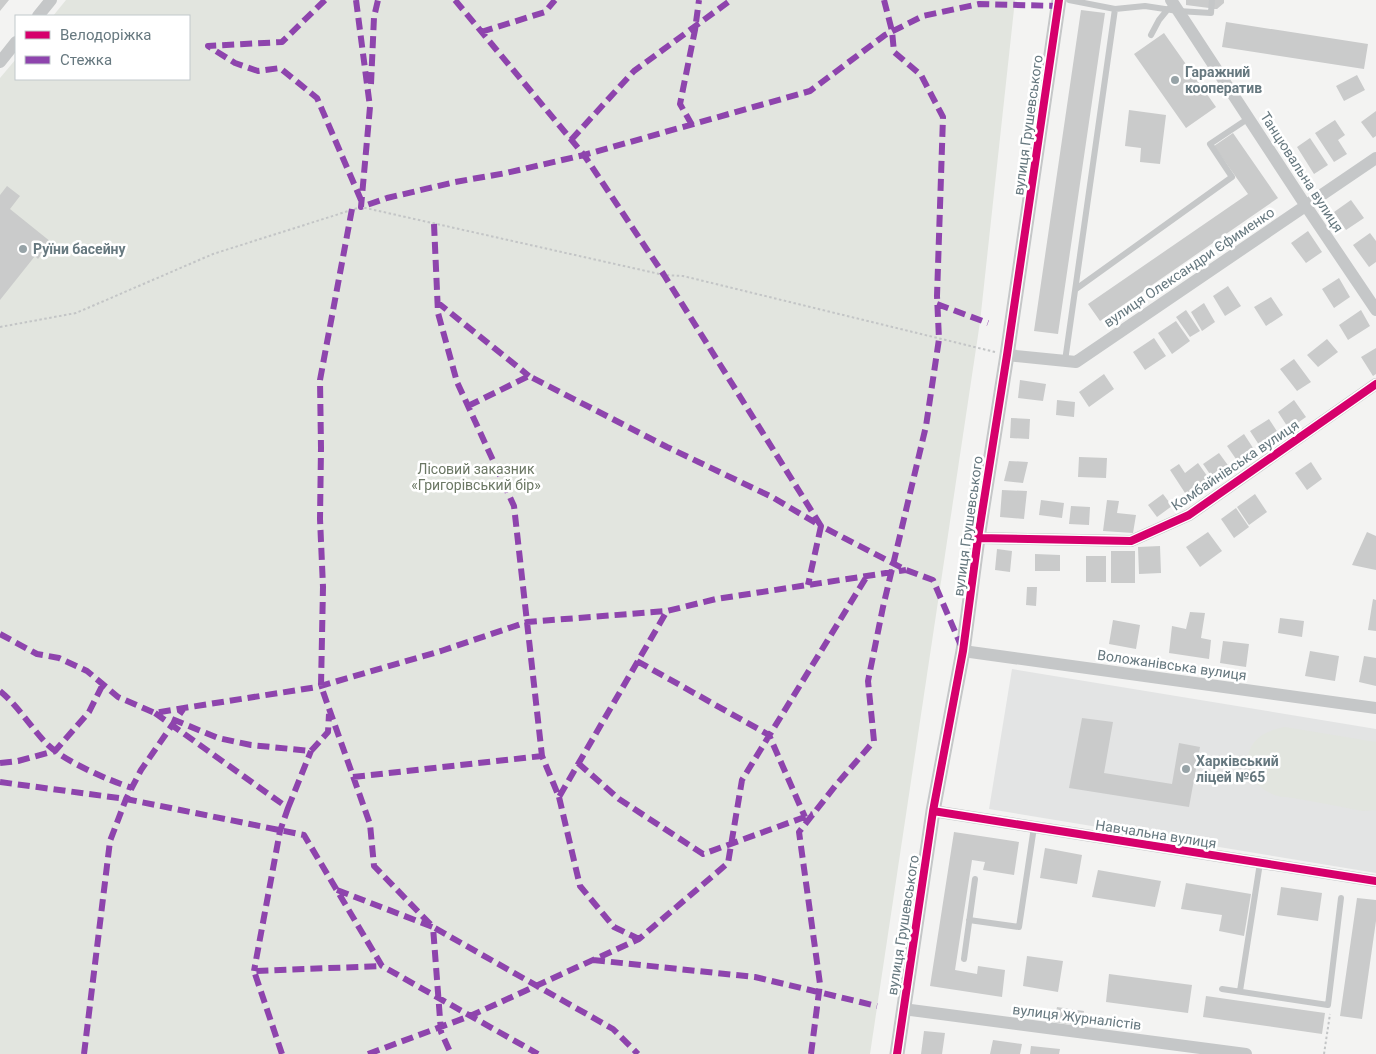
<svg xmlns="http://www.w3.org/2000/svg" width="1376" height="1054" font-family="Roboto,sans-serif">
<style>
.built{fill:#e3e4e4}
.green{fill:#e2e5df}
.building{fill:#cacbcb}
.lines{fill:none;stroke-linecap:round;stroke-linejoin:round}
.path{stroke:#c3c5c6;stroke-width:2;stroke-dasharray:2.5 2.5;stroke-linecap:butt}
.service{stroke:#c5c7c8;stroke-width:6}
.minor{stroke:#c5c7c8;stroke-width:12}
.tertiary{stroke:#c5c7c8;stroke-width:15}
.quiet{stroke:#8e44ad;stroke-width:6;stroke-dasharray:12 6;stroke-linecap:butt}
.cycleway-casing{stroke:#fff;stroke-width:11}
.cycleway{stroke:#d6006c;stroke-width:8}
.poi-dot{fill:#97a3a7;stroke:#fff;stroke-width:2}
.labels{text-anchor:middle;stroke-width:5;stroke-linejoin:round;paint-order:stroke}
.poi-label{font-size:14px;font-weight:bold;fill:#66787f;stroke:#fff;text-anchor:start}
.street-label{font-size:14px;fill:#66787f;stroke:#fff}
.park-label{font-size:14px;fill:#6b7764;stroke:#fff}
</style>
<rect width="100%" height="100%" fill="#f3f3f2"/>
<path class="built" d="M1012,669L1376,729V873L989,809Z"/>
<path class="green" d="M66,0H1015L980,322L870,1054H0V78L16,59V79H189V16H53Z
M1285,727L1376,742V810L1362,811C1339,806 1316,802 1293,798C1286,797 1276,797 1270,793C1255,786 1243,768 1249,752C1254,736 1269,730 1285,727Z"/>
<path class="building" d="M0,0H9L0,11Z
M1186,0H1210L1209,8L1186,5Z
M1213,0H1224V3L1217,9H1212Z
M1081,10L1105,13L1058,334L1034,331Z
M1226,22L1368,44L1364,69L1222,47Z
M1164,33L1216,107L1186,128L1134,54Z
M1357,75L1365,90L1344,101L1336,86Z
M1129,110L1166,115L1160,164L1140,162L1141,148L1125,146Z
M1376,111V136L1373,138L1361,122Z
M1335,120L1345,135L1338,140L1347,154L1334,162L1315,133Z
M1233,133L1278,198L1100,321L1088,304L1248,194L1214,146Z
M1310,138L1328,165L1314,174L1297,147Z
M7,186L20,196L10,209L51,242L38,259L35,256L0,300V195Z
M1351,200L1364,218L1346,230L1334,212Z
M1308,231L1322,252L1306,263L1291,243Z
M1370,233L1376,241V262L1369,267L1353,245Z
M1339,278L1350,297L1334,308L1322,289Z
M1228,286L1241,306L1225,316L1213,296Z
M1271,297L1283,315L1266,326L1254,307Z
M1204,303L1215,322L1202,331L1191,312Z
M1186,310L1200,331L1190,337L1176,317Z
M1361,310L1370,326L1348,340L1339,325Z
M1176,321L1190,341L1172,354L1158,333Z
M1154,338L1166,356L1145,370L1133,352Z
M1327,339L1338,352L1318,367L1307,355Z
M1376,348V374L1373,376L1361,357Z
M1294,359L1311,382L1297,391L1280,369Z
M1104,374L1114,389L1089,407L1079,392Z
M1020,380L1046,384L1043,401L1018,398Z
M1057,400L1075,402L1074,417L1056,415Z
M1294,400L1306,417L1289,429L1278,412Z
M1011,418L1030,419L1029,439L1010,438Z
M1269,419L1280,436L1261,448L1250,431Z
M1244,434L1255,451L1238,462L1227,446Z
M1219,453L1230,468L1214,480L1203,464Z
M1079,457L1107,458L1106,478L1078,477Z
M1009,461L1028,462L1023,483L1004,481Z
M1311,462L1322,479L1307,490L1295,473Z
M1198,463L1210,480L1187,496L1170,470L1179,464L1185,473Z
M1002,490L1027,491L1024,519L1000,517Z
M1163,494L1172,506L1157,517L1148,505Z
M1255,494L1267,512L1249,525L1237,507Z
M1041,500L1064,503L1062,518L1039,515Z
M1107,500L1119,501L1117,513L1136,515L1133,533L1103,531Z
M1071,506L1090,507L1089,525L1069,524Z
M1236,508L1249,527L1234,538L1221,519Z
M1208,532L1222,551L1200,567L1186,547Z
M1367,532L1376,536V570L1352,565Z
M1160,546L1161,573L1139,574L1138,547Z
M997,549L1012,551L1010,572L995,570Z
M1111,551H1135V583H1111Z
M1035,554L1060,555V571H1035Z
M1086,556H1106V582H1086Z
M1027,587H1037L1036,606L1026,605Z
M1373,599L1376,600V631L1368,630Z
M1190,612L1205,613L1201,638L1211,640L1209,659L1169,653L1172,626L1186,629Z
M1280,618L1304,621L1302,637L1278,633Z
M1113,620L1140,625L1136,649L1109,644Z
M1223,641L1249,644L1246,667L1220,663Z
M1310,651L1339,656L1335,681L1305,676Z
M1364,656L1376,658V686L1359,682Z
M1082,718L1113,722L1104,773L1172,784L1179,743L1200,747L1189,807L1069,788Z
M954,832L1019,842L1014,875L983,870L985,862L972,860L955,970L977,974L978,966L1005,970L1002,997L930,986Z
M1045,848L1082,855L1077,884L1040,878Z
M1098,870L1161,881L1155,907L1092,897Z
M1186,883L1251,894L1244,936L1219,931L1222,915L1181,909Z
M1281,887L1322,893L1318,921L1277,915Z
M1357,898L1376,900V921L1362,1019L1340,1016Z
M1027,956L1063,961L1058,992L1023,986Z
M1109,974L1192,985L1188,1013L1106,1002Z
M1206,996L1325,1013L1322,1034L1203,1017Z
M1057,1007L1084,1011L1081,1026L1054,1022Z
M924,1031L945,1033L942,1054H921Z
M993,1040L1022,1044L1020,1054H990Z
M1031,1046L1060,1049L1059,1054H1030Z"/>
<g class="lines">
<path class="path" d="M0,327L76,313L213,254L361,207L664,275L683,276L995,352
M1324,1054L1330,1014"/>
<path class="service" d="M1115,9L1145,6L1178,11L1211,13L1212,0
M1151,35L1159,20L1168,9
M1076,289L1232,177L1210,144L1249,118
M1065,361L1115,9L1069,0
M969,920L1019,927L1034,827
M964,959L975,879
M1222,989L1328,1005L1341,898
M1240,991L1260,863"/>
<path class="minor" d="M1171,0L1306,206L1376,310
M38,16L51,0
M0,62L16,42
M1007,355L1076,362L1376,158
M978,538L1131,541L1189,515L1376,384
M963,651L1376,708
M933,811L1376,881
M903,1009L1246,1054"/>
<path class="tertiary" d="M897,1054L933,811L963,651L978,538L1007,355L1059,0"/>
<path class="quiet" d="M325,0L282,42L208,46L235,63L258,71L280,68L317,98L361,200
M356,0L370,107L361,207L387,198L455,182L506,173L584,155L810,91L885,35L923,16L979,4L1058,6
M455,0L584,155L664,275L821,526L906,570L933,580L962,648
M481,32L545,12L555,0
M371,84L374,17L378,0
M692,125L680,104L695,30L699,0
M571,140L634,71L731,0
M352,209L320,380L321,448L320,519L323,587L321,686L370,824L374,866L433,927L613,1029L638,1054
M434,224L438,313L457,382L514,506L542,756L559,797L667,611
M437,302L529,376
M937,304L988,323
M468,406L529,376L667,447L772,497L821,526L808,585
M0,634L37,654L59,658L87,671L118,697L155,713L184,708
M637,661L769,735L805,817
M0,691C18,706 30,726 46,743C63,761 108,780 132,788
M155,713L288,808L280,831L254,971
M172,719L218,738L251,745L311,751L328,732L329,714
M0,763L18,761L55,751L89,712L103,684
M578,763L619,799L703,854L813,814
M353,777L542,756
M0,782L126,799L304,835L382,966L538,1054
M559,797L580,886L614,927L639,939
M288,808L311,751
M337,890L433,927L441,1032L451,1054
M593,960L755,977L877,1006
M84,1054L110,841L126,799L141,770L184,708L317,687L441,651L527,622L667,611L716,599L906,570
M282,1054L254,971L382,966
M368,1054L470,1016L639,939L728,863L742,780L867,576
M811,1054L820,984L799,832L836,785L874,741L868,681L883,607L926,426L939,339L937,296L943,117L921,75L894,52L892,31L884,0"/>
<g class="cycleway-casing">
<path id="cycleway" d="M978,538L1131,541L1189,515L1376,384
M933,811L1376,881
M897,1054L933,811L963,651L978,538L1007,355L1059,0"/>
</g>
<use href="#cycleway" class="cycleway"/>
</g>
<g class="poi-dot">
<circle cx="1175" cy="80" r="5"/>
<circle cx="23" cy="249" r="5"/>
<circle cx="1186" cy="769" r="5"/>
</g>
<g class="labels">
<g class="poi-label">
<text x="1185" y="77">Гаражний<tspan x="1185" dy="16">кооператив</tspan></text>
<text x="33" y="254">Руїни басейну</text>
<text x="1196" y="766">Харківський<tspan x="1196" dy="16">ліцей №65</tspan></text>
</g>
<g class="street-label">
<text transform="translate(1028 125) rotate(-82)" y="5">вулиця Грушевського</text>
<text transform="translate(1302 172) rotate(57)" y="5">Танцювальна вулиця</text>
<text transform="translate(1189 267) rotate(-34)" y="5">вулиця Олександри Єфименко</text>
<text transform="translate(1235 465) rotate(-34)" y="5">Комбайнівська вулиця</text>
<text transform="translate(968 526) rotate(-82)" y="5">вулиця Грушевського</text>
<text transform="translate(1172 665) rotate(8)" y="5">Воложанівська вулиця</text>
<text transform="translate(1156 834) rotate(9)" y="5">Навчальна вулиця</text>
<text transform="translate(903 925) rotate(-81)" y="5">вулиця Грушевського</text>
<text transform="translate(1077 1017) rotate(7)" y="5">вулиця Журналістів</text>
</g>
<g class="park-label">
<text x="476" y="474">Лісовий заказник<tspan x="476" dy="16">«Григорівський бір»</tspan></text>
</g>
</g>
<rect x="15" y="15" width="175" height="65" fill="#ffffff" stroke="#c2c9cc"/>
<rect x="25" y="31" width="25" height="8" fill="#d6006c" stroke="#c2c9cc"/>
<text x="60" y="40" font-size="15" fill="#66787f">Велодоріжка</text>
<rect x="25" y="56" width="25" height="8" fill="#8e44ad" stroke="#c2c9cc"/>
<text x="60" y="65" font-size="15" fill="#66787f">Стежка</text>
</svg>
